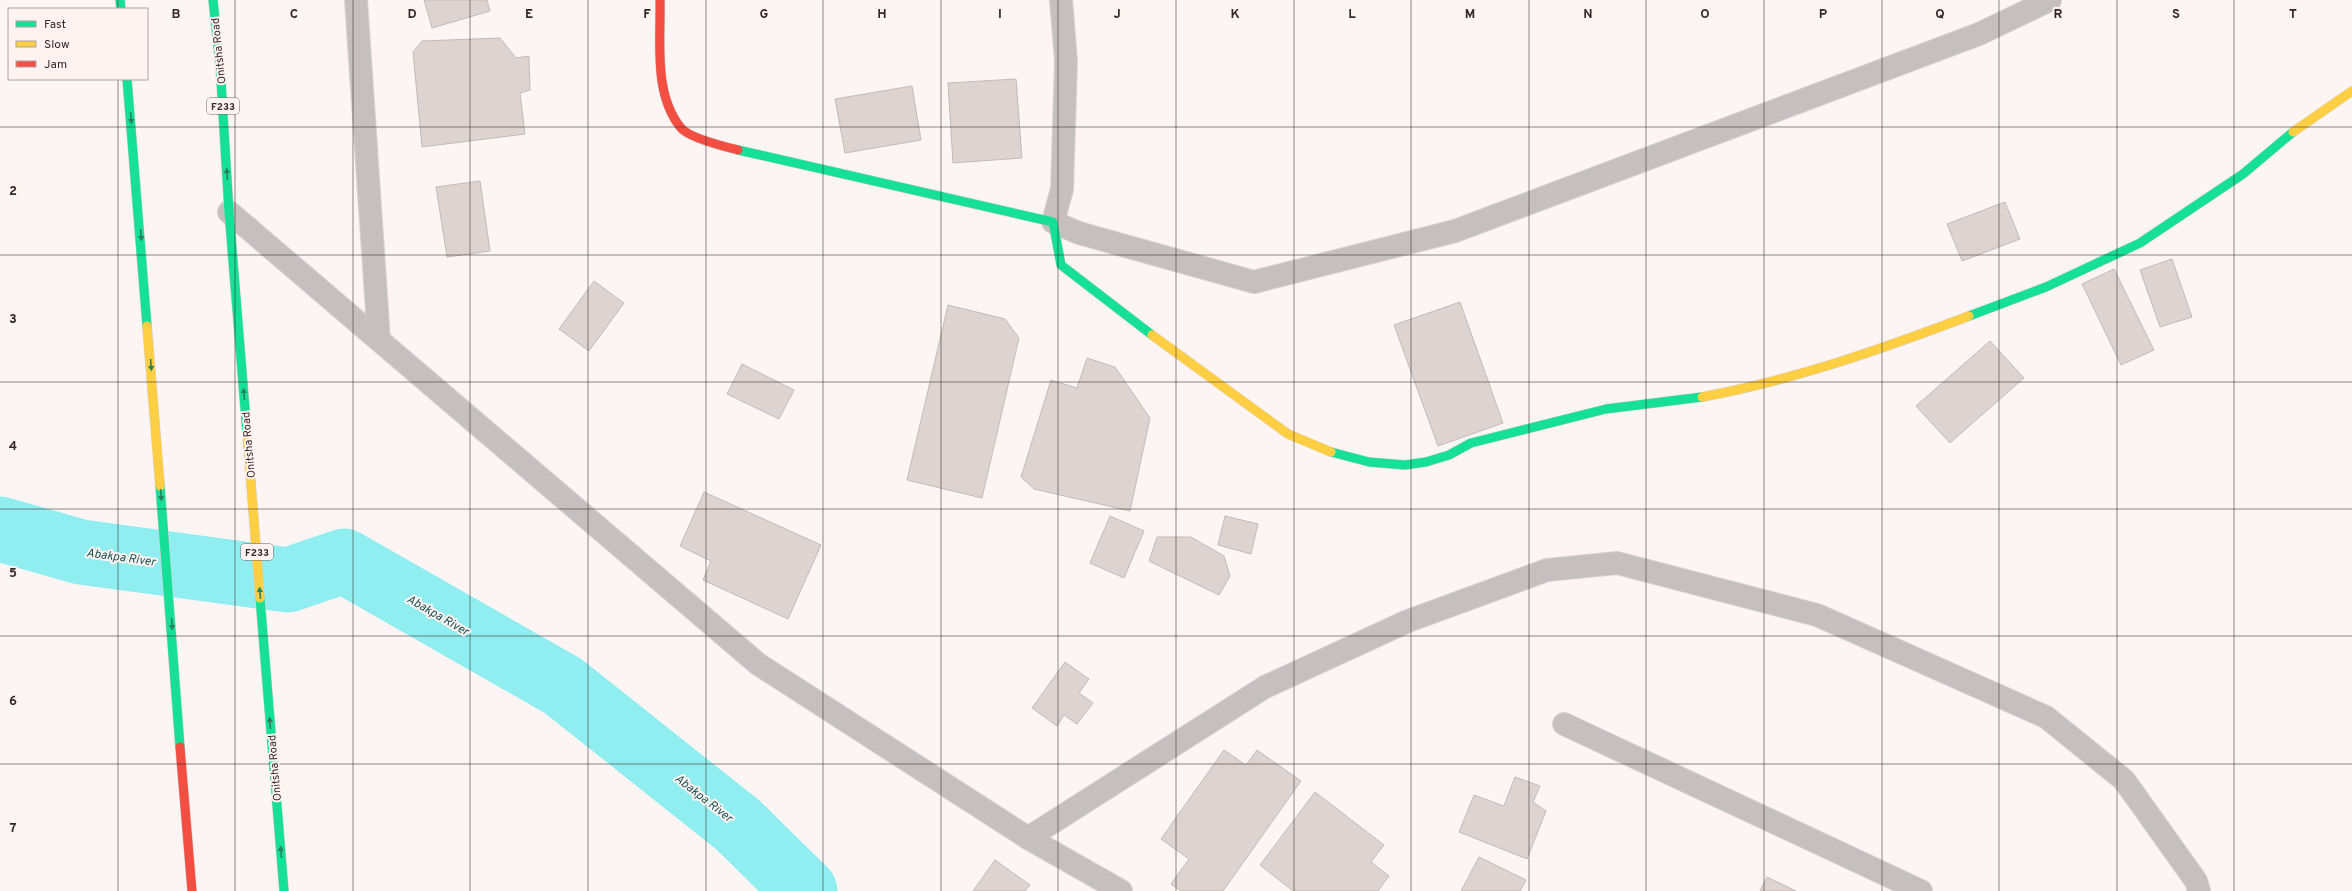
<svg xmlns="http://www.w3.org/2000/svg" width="2352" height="891" viewBox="0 0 2352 891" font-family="Overpass,sans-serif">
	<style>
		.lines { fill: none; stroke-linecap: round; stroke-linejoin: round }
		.river { stroke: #90edf0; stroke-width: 65 }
		.building { fill: #ddd4d2; stroke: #c3bab9 }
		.street-casing { stroke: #d7d1d0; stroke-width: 24 }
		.fast-casing { stroke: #d7d1d0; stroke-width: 10 }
		.slow-casing { stroke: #d7d1d0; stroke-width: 10 }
		.jam-casing { stroke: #d7d1d0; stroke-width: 10 }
		.street { stroke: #c5c0bf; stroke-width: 22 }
		.fast { stroke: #16e098; stroke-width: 9 }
		.slow { stroke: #ffcf43; stroke-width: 9 }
		.jam { stroke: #f24e42; stroke-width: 9 }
		.oneway { fill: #24845f }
		.grid { fill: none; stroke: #332826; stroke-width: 1; stroke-opacity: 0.55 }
		.labels { text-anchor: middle; stroke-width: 4; stroke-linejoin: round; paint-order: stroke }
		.shield { fill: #fff3f1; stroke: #706563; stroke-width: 1 }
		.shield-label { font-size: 10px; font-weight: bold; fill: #332826 }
		.street-label { font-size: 11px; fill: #332826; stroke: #fff3f1 }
		.water-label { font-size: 12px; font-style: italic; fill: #165153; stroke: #fff3f1 }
		.grid-label { font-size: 13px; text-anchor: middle; font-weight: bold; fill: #332826; stroke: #fff3f1; stroke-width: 4; stroke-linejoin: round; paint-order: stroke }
	</style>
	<rect width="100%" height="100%" fill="#fcf5f4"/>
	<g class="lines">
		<path class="river" d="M0 529 81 552 288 580 344 561 563 686 738 825 805 891"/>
	</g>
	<g class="building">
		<path d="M424 0H487L490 11 432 28Z"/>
		<path d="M500 38 516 58 529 56 530 90 520 93 525 134 422 147 413 52 422 41Z"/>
		<path d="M1016 79 1022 158 953 163 948 83Z"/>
		<path d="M912 86 921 140 845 153 835 99Z"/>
		<path d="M480 181 490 251 447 257 436 187Z"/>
		<path d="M2005 202 2020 239 1962 261 1947 224Z"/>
		<path d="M2172 259 2192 317 2160 327 2140 270Z"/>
		<path d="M2114 269 2154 350 2121 365 2082 284Z"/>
		<path d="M594 281 624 303 589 351 559 329Z"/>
		<path d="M1460 302 1503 423 1438 446 1394 325Z"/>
		<path d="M948 305 1005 319 1019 338 982 498 907 480Z"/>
		<path d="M1990 341 2024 378 1950 443 1916 406Z"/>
		<path d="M1087 358 1115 367 1150 418 1130 511 1034 489 1021 477 1051 380 1077 388Z"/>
		<path d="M742 364 794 390 779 419 727 394Z"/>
		<path d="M704 492 821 545 788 619 703 580 711 561 680 546Z"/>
		<path d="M1110 516 1144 531 1124 578 1090 563Z"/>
		<path d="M1225 516 1258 524 1251 554 1218 545Z"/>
		<path d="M1157 537H1191L1224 556 1230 576 1219 595 1149 561Z"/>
		<path d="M1065 662 1089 679 1079 693 1093 703 1077 724 1064 715 1057 726 1032 708Z"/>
		<path d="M1224 750 1246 765 1257 750 1301 781 1223 891H1181L1171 884 1189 859 1161 839Z"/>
		<path d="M1515 777 1540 786 1533 802 1546 811 1527 859 1459 832 1474 795 1504 806Z"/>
		<path d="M1315 792 1384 845 1371 862 1389 876 1378 891H1293L1260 865Z"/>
		<path d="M1479 857 1526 880 1520 891H1461Z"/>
		<path d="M995 860 1030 885 1025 891H973Z"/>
		<path d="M1767 877 1796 891H1760Z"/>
	</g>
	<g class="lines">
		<g class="street-casing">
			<g id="street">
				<path d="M356 0 379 340"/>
				<path d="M1061 0 1066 61 1062 189 1053 222 1079 233 1254 282 1455 231 1979 34 2050 0"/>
				<path d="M229 212 758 664 1028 838 1121 891"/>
				<path d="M1564 724 1921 891"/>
				<path d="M1028 838 1265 687 1408 621 1547 570 1617 563 1817 615 2046 717 2124 780 2196 881 2199 891"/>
			</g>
		</g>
		<g class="fast-casing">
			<g id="fast">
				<path d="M120 0 121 9"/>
				<path d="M213 0 220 65 229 212 247 433"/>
				<path d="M127 79 147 326"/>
				<path d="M738 150 1053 222 1061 265 1152 335"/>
				<path d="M1969 316 2046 287 2140 243 2243 174 2293 132"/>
				<path d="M1331 452 1369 462 1405 465 1426 462 1449 455 1471 443 1606 409 1702 397"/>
				<path d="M160 486 180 747"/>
				<path d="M260 598 284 891"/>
			</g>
		</g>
		<g class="slow-casing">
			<g id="slow">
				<path d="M2293 132 2352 91"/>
				<path d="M147 326 160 486"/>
				<path d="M1152 335 1288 434 1331 452"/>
				<path d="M1702 397C1794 380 1882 349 1969 316"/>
				<path d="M247 433 260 598"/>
			</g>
		</g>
		<g class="jam-casing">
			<g id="jam">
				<path d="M660 0C661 41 653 94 681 128 689 138 726 147 738 150"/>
				<path d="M180 747 192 891"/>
			</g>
		</g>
		<use href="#street" class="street"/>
		<use href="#fast" class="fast"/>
		<use href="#slow" class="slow"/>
		<use href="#jam" class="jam"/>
	</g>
	<defs><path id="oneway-solid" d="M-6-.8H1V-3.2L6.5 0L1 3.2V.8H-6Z"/></defs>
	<g class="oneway">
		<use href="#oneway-solid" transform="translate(131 118) rotate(85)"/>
		<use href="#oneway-solid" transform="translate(227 174) rotate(-94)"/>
		<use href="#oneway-solid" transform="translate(141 235) rotate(86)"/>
		<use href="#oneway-solid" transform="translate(151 365) rotate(86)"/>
		<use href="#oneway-solid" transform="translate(244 394) rotate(-95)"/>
		<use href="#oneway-solid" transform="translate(161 495) rotate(86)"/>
		<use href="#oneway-solid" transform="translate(260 593) rotate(-95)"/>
		<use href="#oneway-solid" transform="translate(172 624) rotate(86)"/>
		<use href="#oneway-solid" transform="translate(270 723) rotate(-95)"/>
		<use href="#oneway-solid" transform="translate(281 852) rotate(-95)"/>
	</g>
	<path class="grid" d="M118 0V9M235 0V891M353 0V891M470 0V891M588 0V891M706 0V891M823 0V891M941 0V891M1058 0V891M1176 0V891M1294 0V891M1411 0V891M1529 0V891M1646 0V891M1764 0V891M1882 0V891M1999 0V891M2117 0V891M2234 0V891M118 79V891M0 127H2352M0 255H2352M0 382H2352M0 509H2352M0 636H2352M0 764H2352"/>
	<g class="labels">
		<g class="shield">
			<rect x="207" y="98" width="32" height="16" rx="3"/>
			<rect x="241" y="544" width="32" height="16" rx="3"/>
		</g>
		<g class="shield-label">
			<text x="223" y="110">F233</text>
			<text x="257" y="556">F233</text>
		</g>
		<g class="street-label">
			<text transform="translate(218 51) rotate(-96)" y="4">Onitsha Road</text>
			<text transform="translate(248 445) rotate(-95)" y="4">Onitsha Road</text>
			<text transform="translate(274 768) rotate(-95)" y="4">Onitsha Road</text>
		</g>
		<g class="water-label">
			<text transform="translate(121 557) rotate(8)" y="4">Abakpa River</text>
			<text transform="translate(438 615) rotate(30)" y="4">Abakpa River</text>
			<text transform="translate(704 798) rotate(38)" y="4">Abakpa River</text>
		</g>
	</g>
	<g class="grid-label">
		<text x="176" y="18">B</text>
		<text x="294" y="18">C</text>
		<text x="412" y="18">D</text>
		<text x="529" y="18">E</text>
		<text x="647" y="18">F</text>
		<text x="764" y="18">G</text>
		<text x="882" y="18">H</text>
		<text x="1000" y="18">I</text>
		<text x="1117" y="18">J</text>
		<text x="1235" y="18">K</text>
		<text x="1352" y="18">L</text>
		<text x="1470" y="18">M</text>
		<text x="1588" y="18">N</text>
		<text x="1705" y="18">O</text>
		<text x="1823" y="18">P</text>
		<text x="1940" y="18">Q</text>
		<text x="2058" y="18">R</text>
		<text x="2176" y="18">S</text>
		<text x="2293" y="18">T</text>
		<text x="13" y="195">2</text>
		<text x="13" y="323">3</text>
		<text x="13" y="450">4</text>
		<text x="13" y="577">5</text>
		<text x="13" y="705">6</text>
		<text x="13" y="832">7</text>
	</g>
	<rect x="8" y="8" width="140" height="72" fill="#fff3f1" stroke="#ada2a0"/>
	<rect x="16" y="21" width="20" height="6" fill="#16e098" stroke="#ada2a0"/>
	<text x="44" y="28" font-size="12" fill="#332826">Fast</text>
	<rect x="16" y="41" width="20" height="6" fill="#ffcf43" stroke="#ada2a0"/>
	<text x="44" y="48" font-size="12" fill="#332826">Slow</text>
	<rect x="16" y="61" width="20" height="6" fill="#f24e42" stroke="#ada2a0"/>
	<text x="44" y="68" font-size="12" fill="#332826">Jam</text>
</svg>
